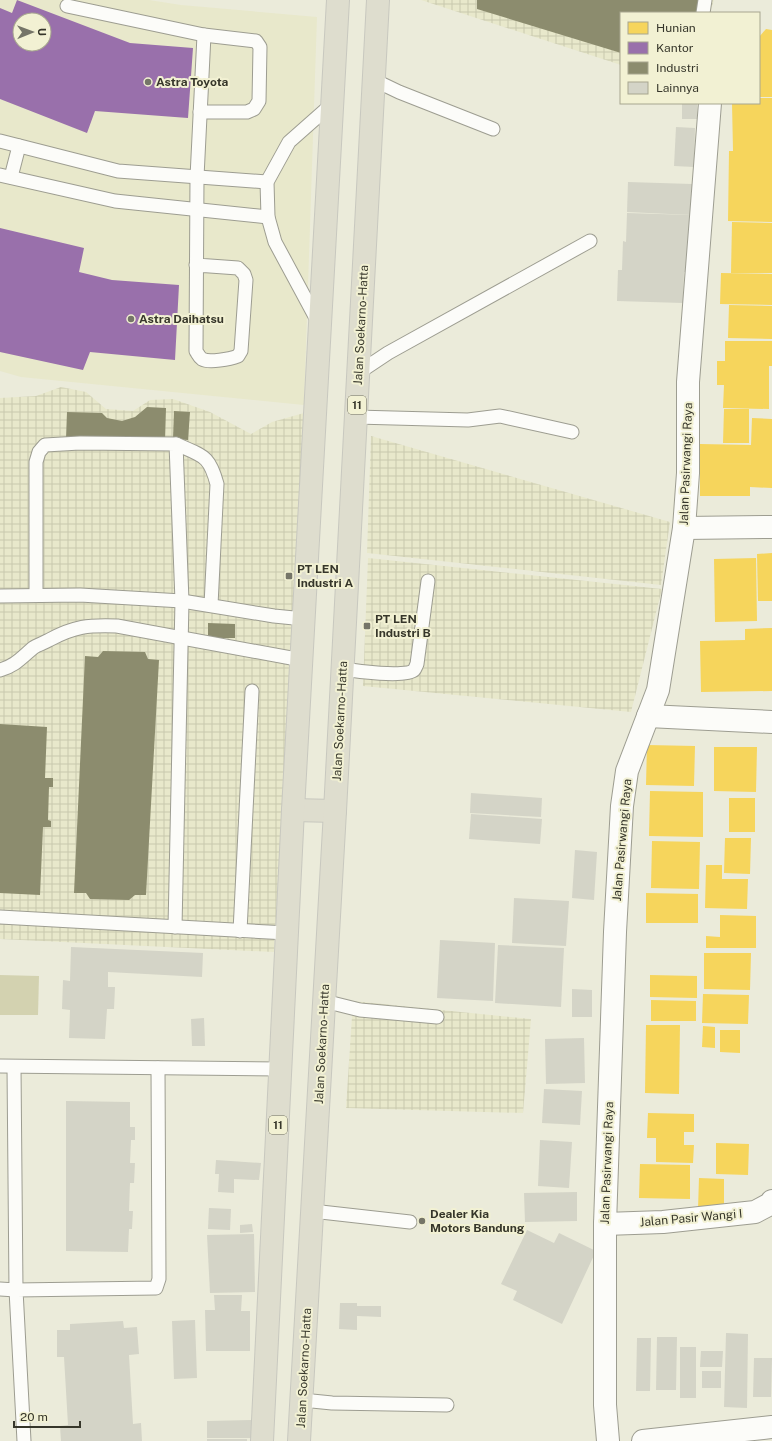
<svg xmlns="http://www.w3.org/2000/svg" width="772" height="1441" viewBox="0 0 772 1441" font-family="'Public Sans',sans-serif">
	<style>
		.built { fill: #e8e8cb; fill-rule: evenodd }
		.industrial { fill: url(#industrial-grid) }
		.pitch { fill: #d3d2b0 }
		.homes { fill: #f6d55c }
		.offices { fill: #9970ab; fill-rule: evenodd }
		.industry { fill: #8c8c6e }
		.building { fill: #d4d4c7 }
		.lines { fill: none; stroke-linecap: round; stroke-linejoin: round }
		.service-casing { stroke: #9d9d91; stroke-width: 15 }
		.minor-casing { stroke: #9d9d91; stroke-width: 24 }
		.tertiary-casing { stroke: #9d9d91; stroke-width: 24 }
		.trunk-casing { stroke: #c8c8bf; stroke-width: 24 }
		.service { stroke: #fcfcf9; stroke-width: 13 }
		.minor { stroke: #fcfcf9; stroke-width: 22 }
		.tertiary { stroke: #fcfcf9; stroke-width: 22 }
		.trunk { stroke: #deddce; stroke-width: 22 }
		.poi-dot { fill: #757568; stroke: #f2f1d3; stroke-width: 1.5 }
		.labels { text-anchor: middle; stroke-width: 4; stroke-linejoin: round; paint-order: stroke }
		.shield { fill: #f2f1d3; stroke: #6e6e5d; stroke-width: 1 }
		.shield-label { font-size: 11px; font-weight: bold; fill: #36362a }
		.poi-label { font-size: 12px; font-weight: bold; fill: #36362a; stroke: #f2f1d3; text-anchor: start }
		.street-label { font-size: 12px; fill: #36362a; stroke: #f2f1d3 }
	</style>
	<defs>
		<pattern id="industrial-grid" width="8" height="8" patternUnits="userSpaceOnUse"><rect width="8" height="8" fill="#e8e8cb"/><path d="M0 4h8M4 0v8" fill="none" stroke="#c8c8ae"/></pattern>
	</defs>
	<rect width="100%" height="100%" fill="#ebebda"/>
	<path class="built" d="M0 0H149L181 5 317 17 304 405 21 377 0 371ZM20 20H44V44H20Z"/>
	<g class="industrial">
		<path d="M421 0H714L710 13H621V65Z"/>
		<path d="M61 387 86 392 106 409 133 411 150 400 173 399 210 412 251 434 272 422 304 413 274 952 0 939V398L36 396Z"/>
		<path d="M371 436 670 522 661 585 367 553Z"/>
		<path d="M368 558 662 589 631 712 363 686Z"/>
		<path d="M353 1001 531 1019 523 1113 346 1108Z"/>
	</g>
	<path class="pitch" d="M0 975 39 976 38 1015H0Z"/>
	<g class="homes">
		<path d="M766 29 772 30V97H759V37Z"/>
		<path d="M759 98H772V222L728 221 729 151H733L732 103H759Z"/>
		<path d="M732 222 772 223V273H731Z"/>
		<path d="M721 273 772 274V305L720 304Z"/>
		<path d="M729 305 772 306V339L728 338Z"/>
		<path d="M725 341H772V366H769V409L723 408 724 385H717V361H725Z"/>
		<path d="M724 409H749V443H723Z"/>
		<path d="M752 418 772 419V488L750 487V496H700V444L751 445Z"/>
		<path d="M772 553V601H758L757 554Z"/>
		<path d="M756 558 757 621 715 622 714 559Z"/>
		<path d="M772 628V691L701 692 700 641 745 640V629Z"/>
		<path d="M647 745 695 746 694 786 646 785Z"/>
		<path d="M714 747H757L756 792 714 791Z"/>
		<path d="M650 791 703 792V837L649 836Z"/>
		<rect x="729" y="798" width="26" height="34"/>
		<path d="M725 838H751L750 874 724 873Z"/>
		<path d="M652 841 700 842 699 889 651 888Z"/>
		<path d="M706 865H722V879H748L747 909 705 908Z"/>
		<path d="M646 893 698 894V923H646Z"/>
		<path d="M720 915 756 916V948H706V936L720 937Z"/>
		<path d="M704 953H751L750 990 704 989Z"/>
		<path d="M650 975 697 976V998L650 997Z"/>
		<path d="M703 994 749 995 748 1024 702 1023Z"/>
		<path d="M651 1000 696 1001V1021H651Z"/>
		<path d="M646 1025H680L679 1094 645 1093Z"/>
		<path d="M703 1026 715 1027V1048L702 1047Z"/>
		<path d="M720 1030H740V1053L720 1052Z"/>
		<path d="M648 1113 694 1114V1132H684V1145H694L693 1163 656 1162V1138H647Z"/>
		<path d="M716 1143 749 1144 748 1175 716 1174Z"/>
		<path d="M640 1164 690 1165V1199L639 1198Z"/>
		<path d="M699 1178 724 1179V1209H698Z"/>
	</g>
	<g class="offices">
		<path d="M17 0 130 43 193 48 188 118 95 111 87 133 0 99V8L12 13ZM20 20H44V44H20Z"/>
		<path d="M0 228 84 248 79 272 112 280 179 285 175 360 90 352 83 370 0 352Z"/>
	</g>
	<g class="industry">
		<path d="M477 0H699L696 13H621V53L477 9Z"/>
		<path d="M147 407 166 408 165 441 66 439 67 412 102 413 107 418 122 421 135 417Z"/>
		<path d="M174 411 190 412 188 440 173 439Z"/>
		<path d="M208 623 235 624V638H208Z"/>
		<path d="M103 651 145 652 148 659 159 660 146 895H135L129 900 90 899 86 893H74L85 656 98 657Z"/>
		<path d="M0 724 47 727 45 778H53V787H49L48 820 51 821V827H43L40 895 0 893Z"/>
	</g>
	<g class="building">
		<rect x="682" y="103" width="15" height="16"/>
		<path d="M676 127 695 128 694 167 674 166Z"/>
		<path d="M628 182 692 184 691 215 627 212Z"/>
		<path d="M627 213 690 215 689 272H684L683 303 617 301 618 270H622L623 241 626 242Z"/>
		<path d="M471 793 542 798 541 817 470 813Z"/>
		<path d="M471 814 542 819 540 844 469 839Z"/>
		<path d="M575 850 597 852 594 900 572 898Z"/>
		<path d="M514 898 569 901 566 946 512 943Z"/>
		<path d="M440 940 495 943 493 1001 437 998Z"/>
		<path d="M498 945 564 948 561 1007 495 1003Z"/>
		<path d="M71 947 203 953 202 977 108 972V987H115L114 1009H107L105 1039 69 1038 70 1010 62 1009 63 980 70 981Z"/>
		<path d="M572 989 592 990V1017H572Z"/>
		<path d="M204 1018 205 1046H192L191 1019Z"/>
		<path d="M584 1038 585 1083 546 1084 545 1039Z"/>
		<path d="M544 1089 582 1091 580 1125 542 1123Z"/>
		<path d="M66 1101 130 1102V1127H135V1140H131L130 1163H135L134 1183H130L129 1211H133L132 1229H129L128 1252 66 1251Z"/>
		<path d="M540 1140 572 1142 569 1188 538 1186Z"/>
		<path d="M216 1160 261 1163 259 1180 234 1179V1193L218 1192 219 1174H215Z"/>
		<path d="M577 1192V1221L525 1222 524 1193Z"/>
		<path d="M209 1208 231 1209 230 1230 208 1229Z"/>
		<path d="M252 1224 253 1232 240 1233V1225Z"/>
		<path d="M527 1230 554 1243 559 1233 596 1251 562 1324 513 1300 517 1291 501 1284Z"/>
		<path d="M254 1234 255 1292 210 1293 207 1235Z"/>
		<path d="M214 1295H242L241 1311H250V1351H206L205 1310H215Z"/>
		<path d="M340 1303H357V1306H381V1317L357 1316V1330L339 1329Z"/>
		<path d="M195 1320 197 1378 174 1379 172 1321Z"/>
		<path d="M123 1321 124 1328 137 1327 139 1354 129 1355 133 1424 141 1423 142 1441H61L60 1426 68 1425 64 1357H57V1330H70V1324Z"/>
		<path d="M726 1333 748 1334 747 1408 724 1407Z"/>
		<path d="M657 1337H677L676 1390H656Z"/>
		<path d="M637 1338H651L650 1391H636Z"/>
		<rect x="680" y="1347" width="16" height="51"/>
		<path d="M701 1351H723L722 1367H700Z"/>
		<path d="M754 1358H772L771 1397H753Z"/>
		<rect x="702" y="1371" width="19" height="17"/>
		<path d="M251 1420V1438H207V1421Z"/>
		<rect x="207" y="1439" width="40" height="2"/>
	</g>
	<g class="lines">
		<g class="service-casing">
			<g id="service">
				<path d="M67 6 204 35 256 41 260 47 259 101 254 109 247 112H200"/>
				<path d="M703 13 705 0"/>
				<path d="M374 80 399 92 493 129"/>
				<path d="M0 141 118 171 267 182"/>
				<path d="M0 175 115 201 268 217"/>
				<path d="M11 177 19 146"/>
				<path d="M196 265 238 268 244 274 246 280 241 351 238 356C230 359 209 363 202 359 199 357 198 354 196 351L197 177 204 35"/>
				<path d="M317 320 275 242 268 217 267 182 289 142 332 104"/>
				<path d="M358 373 388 353 590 241"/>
				<path d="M356 417 468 420 500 416 572 432"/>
				<path d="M176 444C202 456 209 454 217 484L211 605"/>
				<path d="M36 595V462L39 452 45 445 80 443 176 444 182 601 175 927"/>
				<path d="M0 596 80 595 182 601 274 616 304 619"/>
				<path d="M343 669C355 671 406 678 414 670 415 669 416 666 417 664L428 581"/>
				<path d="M0 670C15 666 21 658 33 648 37 645 44 643 49 640 75 626 88 625 117 626L302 660"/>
				<path d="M0 917 287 933"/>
				<path d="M240 931 252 691"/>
				<path d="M324 1001 360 1010 437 1017"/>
				<path d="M0 1066 281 1069"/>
				<path d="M312 1211 410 1222"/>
				<path d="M0 1289 16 1290 14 1067"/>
				<path d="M302 1400 332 1403 447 1405"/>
				<path d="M24 1441 16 1290 156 1288 159 1279 158 1068"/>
			</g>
		</g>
		<g class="minor-casing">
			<g id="minor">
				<path d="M684 528 772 527"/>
				<path d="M648 716 772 722"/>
				<path d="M605 1224 663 1222 755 1212 770 1204 772 1201"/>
				<path d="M608 1441 605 1405V1224L615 932 622 806 627 771 658 690 684 528 688 473V382L710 103"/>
			</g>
		</g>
		<g class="tertiary-casing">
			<path id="tertiary" d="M643 1441 772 1427"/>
		</g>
		<g class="trunk-casing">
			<g id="trunk">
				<path d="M293 810 335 811"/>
				<path d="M262 1441 293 810 338 0"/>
				<path d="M299 1441 335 811 378 0"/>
			</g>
		</g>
		<use href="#service" class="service"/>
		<use href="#minor" class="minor"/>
		<use href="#tertiary" class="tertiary"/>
		<use href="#trunk" class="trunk"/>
	</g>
	<g class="poi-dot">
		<circle cx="148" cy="82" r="4"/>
		<circle cx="131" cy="319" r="4"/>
		<rect x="285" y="572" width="8" height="8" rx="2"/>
		<rect x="363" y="622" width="8" height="8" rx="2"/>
		<circle cx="422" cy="1221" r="4"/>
	</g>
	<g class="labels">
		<g class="shield">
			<rect x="348" y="396" width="18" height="18" rx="3"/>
			<rect x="269" y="1116" width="18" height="18" rx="3"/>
		</g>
		<g class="shield-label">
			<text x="357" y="409">11</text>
			<text x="278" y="1129">11</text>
		</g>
		<g class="poi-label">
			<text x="156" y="86">Astra Toyota</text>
			<text x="139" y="323">Astra Daihatsu</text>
			<text x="297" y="573">PT LEN<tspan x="297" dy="14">Industri A</tspan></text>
			<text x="375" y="623">PT LEN<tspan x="375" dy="14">Industri B</tspan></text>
			<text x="430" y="1218">Dealer Kia<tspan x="430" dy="14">Motors Bandung</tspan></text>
		</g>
		<g class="street-label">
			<text transform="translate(361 325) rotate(-87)" y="4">Jalan Soekarno-Hatta</text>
			<text transform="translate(686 464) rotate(-88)" y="4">Jalan Pasirwangi Raya</text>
			<text transform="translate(340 721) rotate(-87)" y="4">Jalan Soekarno-Hatta</text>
			<text transform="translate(622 840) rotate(-85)" y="4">Jalan Pasirwangi Raya</text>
			<text transform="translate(322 1044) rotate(-87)" y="4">Jalan Soekarno-Hatta</text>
			<text transform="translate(607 1163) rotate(-88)" y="4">Jalan Pasirwangi Raya</text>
			<text transform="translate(691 1218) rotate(-5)" y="4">Jalan Pasir Wangi I</text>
			<text transform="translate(304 1368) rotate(-87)" y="4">Jalan Soekarno-Hatta</text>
		</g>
	</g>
	<rect x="620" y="12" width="140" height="92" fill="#f2f1d3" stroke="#a7a68f"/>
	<rect x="628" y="22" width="20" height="12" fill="#f6d55c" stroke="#a7a68f"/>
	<text x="656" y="32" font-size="12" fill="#36362a">Hunian</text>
	<rect x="628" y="42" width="20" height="12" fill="#9970ab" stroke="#a7a68f"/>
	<text x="656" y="52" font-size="12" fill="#36362a">Kantor</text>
	<rect x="628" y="62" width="20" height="12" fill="#8c8c6e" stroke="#a7a68f"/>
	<text x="656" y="72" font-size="12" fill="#36362a">Industri</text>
	<rect x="628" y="82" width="20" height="12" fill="#d4d4c7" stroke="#a7a68f"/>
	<text x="656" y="92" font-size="12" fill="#36362a">Lainnya</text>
	<g transform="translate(32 32) rotate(89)"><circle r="19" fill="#f2f1d3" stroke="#a7a68f"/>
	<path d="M0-3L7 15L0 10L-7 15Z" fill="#757568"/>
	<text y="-6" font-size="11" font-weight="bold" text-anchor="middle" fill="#36362a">U</text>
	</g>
	<path d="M14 1421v6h66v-6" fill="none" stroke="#36362a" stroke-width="2"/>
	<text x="20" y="1421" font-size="12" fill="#36362a" stroke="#f2f1d3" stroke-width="3" paint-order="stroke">20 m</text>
</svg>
